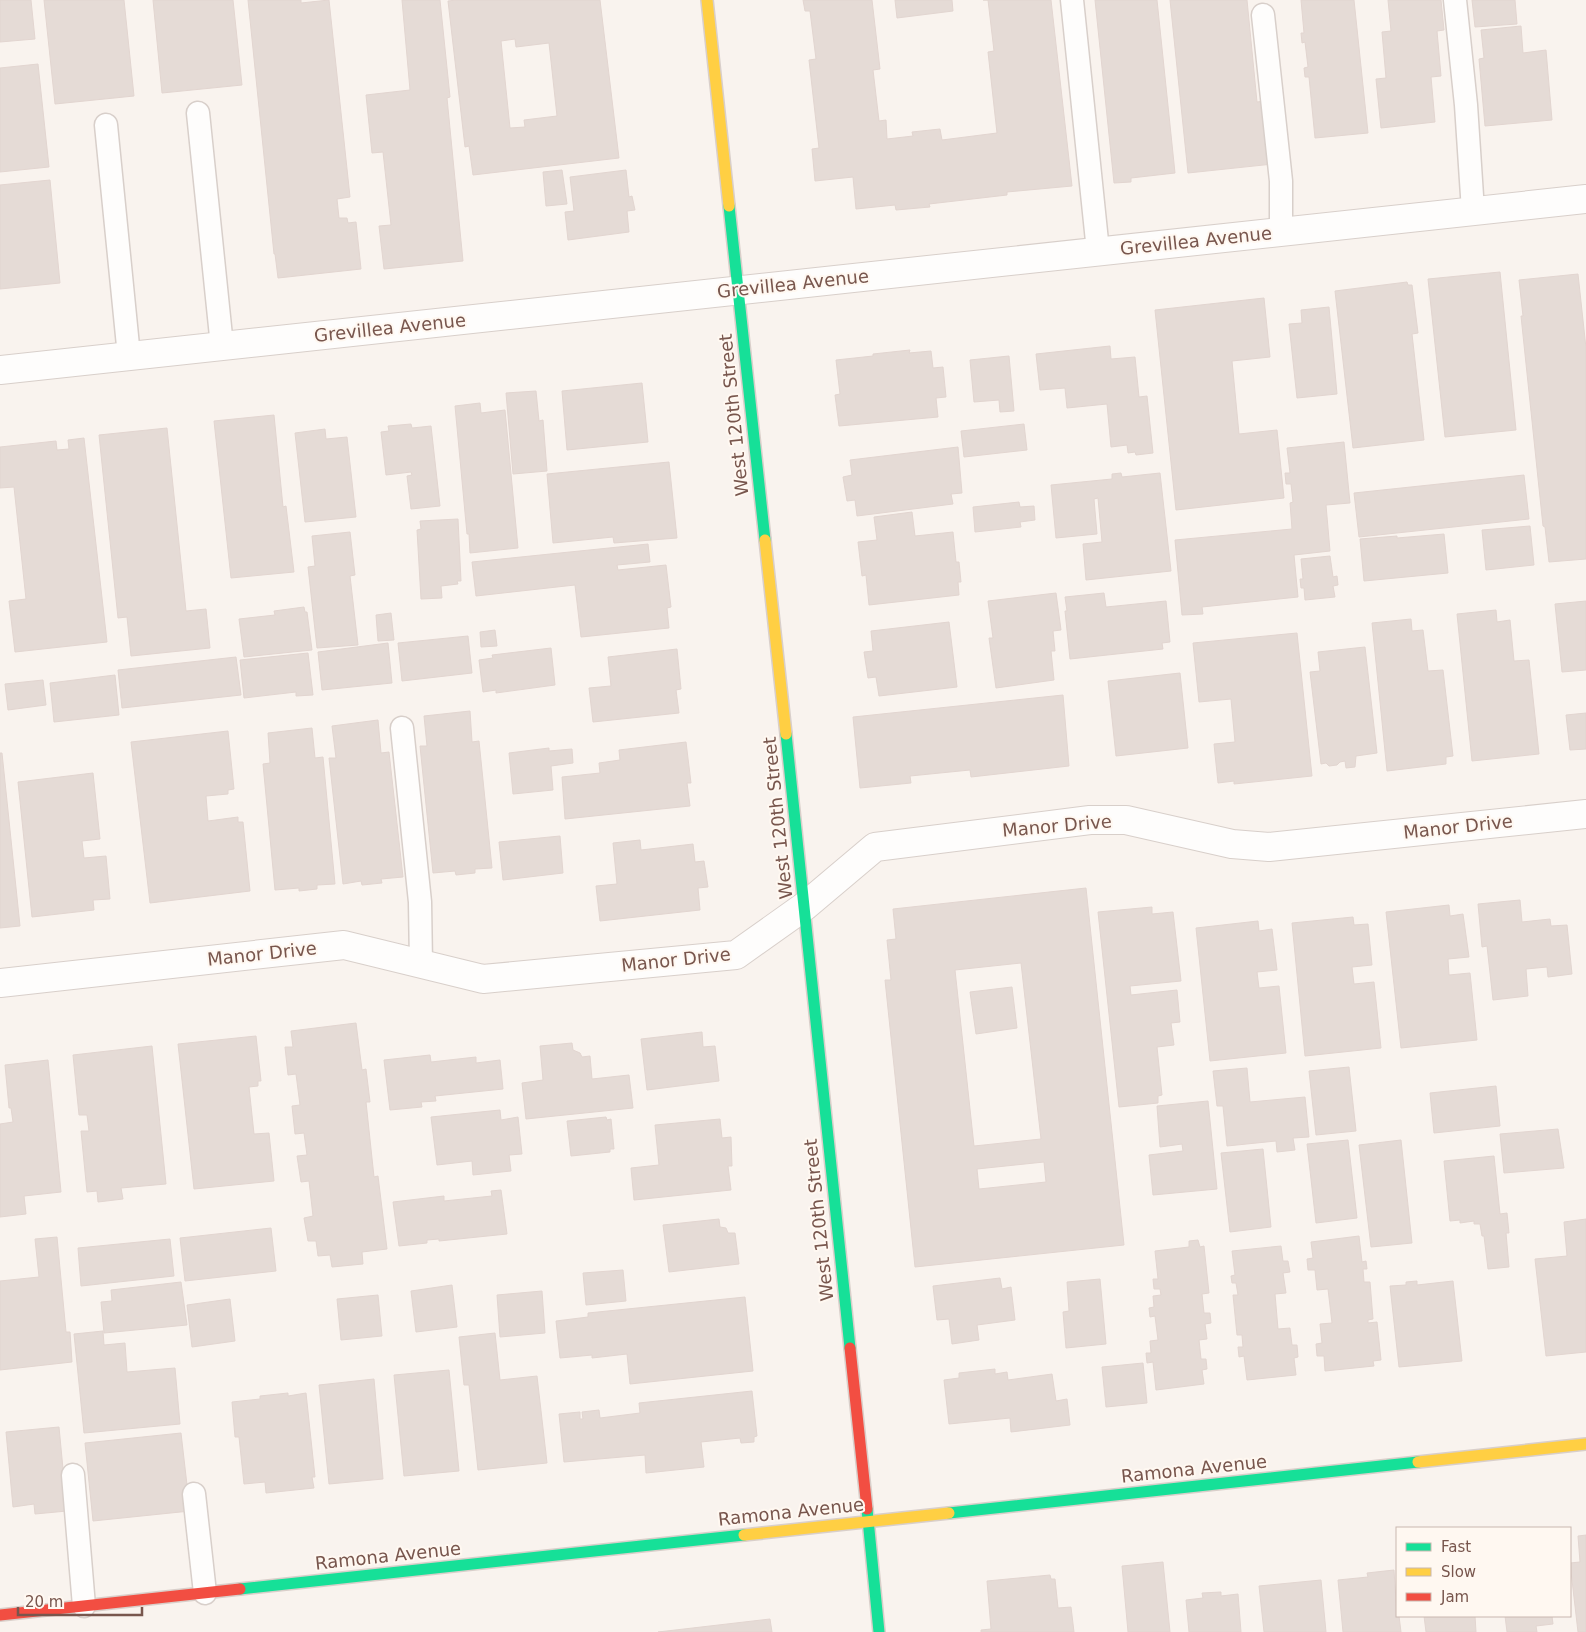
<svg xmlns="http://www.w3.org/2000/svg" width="1586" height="1632" viewBox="0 0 1586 1632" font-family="'DejaVu Sans',sans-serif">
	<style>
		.building { fill: #e5dbd6; stroke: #e2d5d0; fill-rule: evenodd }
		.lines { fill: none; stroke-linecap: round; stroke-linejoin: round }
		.lane-casing { stroke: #d8cfca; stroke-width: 25 }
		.street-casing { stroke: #d8cfca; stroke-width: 30 }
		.fast-casing { stroke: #d9cfca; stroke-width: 14 }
		.slow-casing { stroke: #d9cfca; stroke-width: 14 }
		.jam-casing { stroke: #d9cfca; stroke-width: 14 }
		.lane { stroke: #fefdfc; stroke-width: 22 }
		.street { stroke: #fefdfc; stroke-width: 28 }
		.fast { stroke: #16e098; stroke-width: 11 }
		.slow { stroke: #ffcf43; stroke-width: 11 }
		.jam { stroke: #f24e42; stroke-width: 11 }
		.labels { text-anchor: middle; stroke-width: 4; stroke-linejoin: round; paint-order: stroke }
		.street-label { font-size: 18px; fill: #78564d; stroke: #fff8f1 }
	</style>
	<rect width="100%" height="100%" fill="#f9f3ee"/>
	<g class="building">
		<path d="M0 0H31L35 39 0 42Z"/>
		<path d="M44 0H124L134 96 55 104Z"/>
		<path d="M153 0H233L242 85 162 93Z"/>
		<path d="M248 0H301V3L329 0 350 197 337 199 339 218H347L348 223 356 222 361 269 278 278 275 254H274Z"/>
		<path d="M402 0H440L450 97 447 98 463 261 384 269 379 226 391 225 383 152 372 153 366 95 410 90Z"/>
		<path d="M456 0H600L619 158 473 175 469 146 465 147 448 1ZM515 39 516 47 549 43 557 116 524 120 525 127 510 128 501 41Z"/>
		<path d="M803 0H872L880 69 873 70 879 121 886 120 887 139 913 136 912 132 940 129 942 140 997 133 988 52 994 51 988 0H983H1051L1072 186 1007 192V195L929 204 930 207 896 210 895 205 856 209 853 177 815 181 812 149 819 148 809 60 816 59 810 11H805Z"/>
		<path d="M895 0H952L953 11 897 18Z"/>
		<path d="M1095 0H1157L1175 173 1131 178V182L1114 183Z"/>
		<path d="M1170 0H1247L1257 102 1266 101 1273 164 1188 173Z"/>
		<path d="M1301 0H1354L1368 133 1315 138 1309 77H1305L1304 68 1308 67 1305 42 1302 43 1301 33H1304Z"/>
		<path d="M1388 0H1441L1444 30 1437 31 1441 76 1431 77 1435 122 1381 128 1376 79 1386 78 1382 32 1391 31Z"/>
		<path d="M1472 0H1515L1517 24 1475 27Z"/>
		<path d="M1521 26 1523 53 1546 50 1552 120 1485 126 1479 59 1484 58 1481 30Z"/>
		<path d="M38 64 49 167 0 172V68Z"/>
		<path d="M562 170 567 204 546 206 543 172Z"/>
		<path d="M626 170 629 197 632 196 635 210 627 211 629 232 568 240 565 212 574 211 570 177Z"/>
		<path d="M50 180 60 283 0 289V185Z"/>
		<path d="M1500 272 1516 430 1445 437 1428 279Z"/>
		<path d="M1578 274 1586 348V559L1549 562 1545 527 1543 526 1521 316H1523L1519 280Z"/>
		<path d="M1407 282 1408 285H1412L1418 333 1412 334 1424 440 1353 448 1335 291Z"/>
		<path d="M1264 298 1270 357 1232 361 1239 434 1277 430 1284 498 1176 510 1155 310Z"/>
		<path d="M1329 307 1337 394 1297 398 1289 324 1302 323 1301 310Z"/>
		<path d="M1110 346 1111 359 1135 357 1139 397 1147 396 1153 453 1136 455 1135 452 1128 453 1127 445 1111 447 1107 404 1067 408 1065 388 1040 390 1036 354Z"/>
		<path d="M910 350 909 353 931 351 933 368 943 367 946 397 936 398 938 417 839 426 835 395 840 394 836 360 873 356V354Z"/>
		<path d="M1009 356 1014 411 1000 412 999 400 974 402 970 360Z"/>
		<path d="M642 383 648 442 567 450 562 391Z"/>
		<path d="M536 391 539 421 543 420 547 471 513 474 506 393Z"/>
		<path d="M480 403 481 413 505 410 518 548 470 553 469 534H467L455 406Z"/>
		<path d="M274 415 283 507 286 506 294 572 231 578 214 421Z"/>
		<path d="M411 424 412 428 431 426 440 506 411 509 407 476 412 475 411 472 386 475 381 432 389 431 388 426Z"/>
		<path d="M1024 424 1027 450 964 457 961 431Z"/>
		<path d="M167 428 186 611 206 609 210 648 131 656 127 617 118 618 99 435Z"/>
		<path d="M325 429 326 439 347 437 356 517 305 522 295 433Z"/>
		<path d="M84 438 107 642 15 652 9 601 26 599 14 487 0 488V447L56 441 57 450 69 449 68 440Z"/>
		<path d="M1344 442 1350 503 1326 505 1330 551 1294 555 1298 597 1202 607 1203 614 1182 615 1175 540 1292 529 1290 503 1293 502 1291 484H1286L1285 473H1290L1287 448Z"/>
		<path d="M958 447 962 493 951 494 953 504 857 516 855 500 847 501 843 477 852 475 850 460Z"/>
		<path d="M669 462 677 538 614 543 613 537 553 543 547 474Z"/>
		<path d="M1121 473 1122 477 1160 473 1171 571 1086 580 1083 544 1102 542 1098 498 1094 499 1097 534 1056 538 1051 485 1112 479V474Z"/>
		<path d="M1524 475 1529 519 1359 537 1354 493Z"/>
		<path d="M1019 502 1020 507 1034 506 1035 520 1020 522 1021 527 975 532 973 507Z"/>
		<path d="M912 512 915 536 953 532 956 562H959L961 582H958L959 595 869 605 866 575 862 576 858 542 877 540 874 517Z"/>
		<path d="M458 519 461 581H457L458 584 441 586 442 598 421 599 417 530 421 529 420 521Z"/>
		<path d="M1530 526 1534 565 1486 570 1482 530Z"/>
		<path d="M350 532 355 575 350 576 358 645 317 648 308 567 315 566 312 536Z"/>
		<path d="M1444 534 1448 573 1364 581 1360 539 1397 536V538Z"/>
		<path d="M648 544 650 562 617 565 618 570 666 565 671 607 667 608 669 628 581 637 575 585 476 596 472 562Z"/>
		<path d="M1330 556 1333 577 1337 576 1338 585 1333 586 1335 597 1305 600 1304 588H1301L1300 579H1303L1301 559Z"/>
		<path d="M1056 593 1061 630 1053 631 1055 651H1051L1054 680 996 688 989 638H993L988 601Z"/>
		<path d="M1104 593 1106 607 1166 601 1170 642 1162 643 1163 649 1070 659 1065 611H1067L1065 597Z"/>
		<path d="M1586 601V670L1562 672 1555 604Z"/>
		<path d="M304 607 305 612H307L312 650 244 657 239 619 275 615 274 611Z"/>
		<path d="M1496 610 1497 622 1510 620 1514 661 1529 660 1539 754 1472 761 1457 614Z"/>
		<path d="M391 613 394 640 378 641 376 615Z"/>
		<path d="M1411 619 1412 631 1423 630 1428 671 1443 670 1453 756 1446 757V764L1387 771 1372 623Z"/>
		<path d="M949 622 957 687 879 696 876 677 868 678 864 652 873 651 871 631Z"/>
		<path d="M495 630 497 646 481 647 480 632Z"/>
		<path d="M1297 633 1312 776 1234 784V781L1218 783 1214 744 1235 742 1231 699 1199 702 1193 643Z"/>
		<path d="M468 636 472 673 402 681 398 643Z"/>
		<path d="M388 643 392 683 322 690 318 652Z"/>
		<path d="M1365 647 1377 753 1356 756 1355 767 1346 768 1345 761 1340 762 1337 765 1329 766 1326 763 1321 764 1310 672 1320 671 1318 652Z"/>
		<path d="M551 648 555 685 496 693V690L483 692 479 660 493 658 492 655Z"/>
		<path d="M677 649 681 689 676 690 679 713 593 722 589 688 611 686 608 657Z"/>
		<path d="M308 653 313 695 296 696V692L244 698 240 660Z"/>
		<path d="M236 657 241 695 122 708 118 670Z"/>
		<path d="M1180 673 1188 748 1116 756 1108 681Z"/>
		<path d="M115 675 119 715 54 722 50 683Z"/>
		<path d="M43 680 46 705 8 710 5 684Z"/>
		<path d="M1063 695 1069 766 971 777 970 770 910 776 911 783 860 788 853 717Z"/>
		<path d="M470 711 472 742 479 741 492 868 475 869V873L456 875 455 871 433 873 420 746H427L424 716Z"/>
		<path d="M1586 713V749L1570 750 1566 715Z"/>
		<path d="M378 720 381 753 389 752 403 877 381 879 382 883 362 885 361 881 343 884 329 758H336L332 726Z"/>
		<path d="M312 728 315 758 323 757 335 884 317 885V889L299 891V888L275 890 263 764 270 763 268 733Z"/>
		<path d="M228 731 234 789 228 790V794L206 796 208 821 238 817V822H243L250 891 150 903 131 742Z"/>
		<path d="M686 742 691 783H687L690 806 565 819 562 777 600 773 599 763 620 760 619 750Z"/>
		<path d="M549 748V751L572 749 573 763 551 766 553 790 513 794 509 753Z"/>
		<path d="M0 753H2L20 926 0 928Z"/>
		<path d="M93 773 100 839 82 841 84 858 106 856 110 899 93 900 94 910 32 917 18 782Z"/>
		<path d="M560 836 563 873 503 880 499 842Z"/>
		<path d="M640 840 641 850 693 844 695 862 704 861 708 887 698 888 700 910 600 921 596 886 617 884 613 843Z"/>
		<path d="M1086 888 1124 1245 915 1267 885 980H891L887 940 896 939 893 909ZM1021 963 1041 1139 974 1146 955 970ZM1044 1162 1046 1182 979 1189 977 1169Z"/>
		<path d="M1520 900 1522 922 1550 919 1551 926 1567 925 1572 974 1548 977 1547 967 1526 969 1528 996 1493 1000 1487 946 1482 947 1478 904Z"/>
		<path d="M1449 905 1450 916 1463 914 1469 957 1448 959 1449 975 1470 973 1477 1040 1401 1048 1386 912Z"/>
		<path d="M1152 907V914L1173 912 1181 981 1130 986 1131 995 1177 990 1180 1022 1171 1023 1174 1045 1157 1047 1162 1095 1158 1096V1103L1119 1107 1098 912Z"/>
		<path d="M1353 917 1354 925 1368 924 1372 965 1352 967 1354 984 1374 982 1381 1048 1305 1056 1292 923Z"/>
		<path d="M1258 921 1259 931 1272 929 1277 970 1257 972 1259 988 1279 986 1286 1053 1210 1061 1196 928Z"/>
		<path d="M1012 987 1017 1028 976 1034 970 992Z"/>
		<path d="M356 1023 362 1070 366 1069 370 1102H366L374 1177 378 1176 387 1249 362 1252 363 1264 332 1267 330 1255 318 1256 316 1241H308L304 1218 313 1216 309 1181 301 1182 297 1156 307 1155 304 1133 295 1134 292 1106 300 1105 296 1074 288 1075 285 1047H293L291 1031Z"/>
		<path d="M702 1032 703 1047 715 1046 719 1081 647 1090 641 1039Z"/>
		<path d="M256 1036 261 1081H258V1086L249 1087 254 1134 269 1133 274 1181 194 1189 178 1044Z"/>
		<path d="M572 1043 573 1050 580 1053 582 1057 590 1056 592 1079 629 1075 633 1108 526 1119 522 1083 543 1080 540 1046Z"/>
		<path d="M152 1046 166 1184 121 1188 123 1199 98 1202 97 1191 87 1192 81 1131H89L87 1115H79L73 1055Z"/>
		<path d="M430 1055 431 1062 476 1057V1063L500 1060 503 1089 435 1096 436 1101 421 1102 422 1107 390 1110 384 1060Z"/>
		<path d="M48 1060 61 1192 24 1196 26 1214 0 1217V1124L13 1122 11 1108H9L5 1065Z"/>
		<path d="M1349 1067 1356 1131 1316 1135 1309 1071Z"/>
		<path d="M1247 1068 1250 1102 1305 1097 1309 1137 1293 1138 1295 1150 1277 1152 1276 1141 1227 1146 1223 1106H1217L1213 1071Z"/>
		<path d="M1496 1086 1500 1126 1434 1133 1430 1093Z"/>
		<path d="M1208 1101 1217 1189 1153 1195 1149 1155 1183 1151 1182 1144 1160 1147 1157 1106Z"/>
		<path d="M500 1110 501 1120 518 1117 522 1154 509 1155 511 1171 473 1175 472 1161 437 1165 431 1117Z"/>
		<path d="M606 1117 607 1120 611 1119 614 1149H610V1152L571 1156 567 1121Z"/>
		<path d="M720 1119 722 1138 731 1137 732 1166H728L731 1190 634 1200 631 1168 659 1165 655 1125Z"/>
		<path d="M1558 1129 1564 1168 1504 1173 1500 1134Z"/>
		<path d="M1348 1140 1357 1218 1316 1223 1307 1144Z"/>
		<path d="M1401 1140 1412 1243 1371 1247 1359 1145Z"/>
		<path d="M1263 1149 1271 1227 1230 1232 1221 1153Z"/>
		<path d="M1494 1156 1500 1214 1507 1213 1509 1233H1506L1509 1267 1488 1269 1484 1236H1482L1480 1224H1474V1221L1460 1223V1220L1450 1221 1444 1161Z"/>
		<path d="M501 1190 507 1234 439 1241V1239L427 1240V1243L399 1246 393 1202 444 1196V1201L492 1196 491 1191Z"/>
		<path d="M719 1219 720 1227 726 1228 728 1233H735L739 1264 669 1272 663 1225Z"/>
		<path d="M1586 1219V1352L1546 1356 1535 1259 1567 1256 1564 1222Z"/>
		<path d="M271 1228 276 1271 185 1281 180 1238Z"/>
		<path d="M1359 1236 1362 1262 1366 1261 1367 1269H1363L1364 1282H1370L1373 1319 1368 1320V1323L1377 1322 1381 1360 1373 1361 1374 1366 1325 1371 1324 1356H1317L1316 1344 1322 1343 1320 1324 1332 1323 1328 1289 1317 1290 1315 1270H1308L1307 1259 1313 1258 1311 1242Z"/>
		<path d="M57 1237 66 1332H70L72 1362 0 1370V1281L39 1277 35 1239Z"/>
		<path d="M170 1239 174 1276 81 1286 78 1248Z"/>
		<path d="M1198 1240 1200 1247 1204 1246 1209 1293 1202 1294 1204 1313H1210L1211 1323 1205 1324 1207 1339 1199 1340 1201 1359H1206L1207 1369 1202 1370 1204 1384 1156 1390 1153 1362 1147 1363 1146 1353H1151L1150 1341 1158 1340 1155 1316 1150 1317 1149 1308 1154 1307 1153 1296 1161 1295 1160 1289H1154L1153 1279H1158L1155 1251 1189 1247V1241Z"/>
		<path d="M1281 1246 1283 1261H1288L1290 1272 1283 1273 1286 1293 1275 1294 1278 1329 1290 1328 1292 1345H1297L1298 1357 1294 1358 1296 1375 1247 1380 1244 1356 1239 1357 1238 1347H1243L1242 1335H1237L1233 1295H1238L1236 1283H1232L1231 1276 1235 1275 1232 1251Z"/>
		<path d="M623 1270 626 1301 586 1305 583 1273Z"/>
		<path d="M1000 1278 1002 1289 1011 1287 1015 1320 977 1325 979 1340 952 1344 949 1319 937 1320 933 1286Z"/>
		<path d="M1100 1279 1106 1344 1066 1348 1063 1312 1069 1311 1067 1282Z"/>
		<path d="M1417 1281V1285L1453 1281 1462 1361 1399 1367 1390 1286 1406 1285V1282Z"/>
		<path d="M181 1282 187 1325 104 1333 101 1302 112 1301 111 1290Z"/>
		<path d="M452 1285 457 1327 416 1332 411 1291Z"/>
		<path d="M542 1291 545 1333 500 1337 497 1295Z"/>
		<path d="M378 1295 382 1336 341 1340 337 1299Z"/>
		<path d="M745 1297 753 1371 630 1384 627 1354 592 1358V1355L560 1358 556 1321 588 1317V1313Z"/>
		<path d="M230 1299 235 1341 192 1347 187 1305Z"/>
		<path d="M103 1331 104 1345 125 1343 127 1372 175 1368 180 1424 84 1433 74 1334Z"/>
		<path d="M495 1333 500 1380 537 1376 547 1463 478 1470 469 1385H464L459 1337Z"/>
		<path d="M1143 1363 1147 1403 1106 1407 1102 1367Z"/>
		<path d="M995 1369V1374L1007 1372 1008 1380 1052 1374 1056 1401 1067 1399 1070 1425 1011 1432 1010 1418 949 1424 944 1380 959 1378V1373Z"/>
		<path d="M449 1370 459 1471 404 1476 394 1375Z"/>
		<path d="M374 1379 383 1479 329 1484 319 1385Z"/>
		<path d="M752 1391 757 1436 754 1437V1442L741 1443 740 1438 701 1442 704 1467 646 1473 645 1455 564 1462 559 1414 580 1412V1419H583L582 1412 599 1410 600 1418 640 1413 639 1403Z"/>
		<path d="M288 1393V1396L306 1393 315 1477H312L314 1488 266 1493 265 1482 244 1484 239 1437H235L232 1402 260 1399V1396Z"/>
		<path d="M59 1427 67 1511 35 1514 34 1504 13 1507 6 1432Z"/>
		<path d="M181 1433 190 1511 93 1521 85 1443Z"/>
		<path d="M1586 1535V1632H1578L1570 1563 1580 1562 1578 1536Z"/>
		<path d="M1163 1562 1170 1632H1128L1122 1566Z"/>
		<path d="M1394 1570 1397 1616H1399L1401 1632H1343L1338 1580 1368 1577 1367 1573Z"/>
		<path d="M1050 1575 1051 1579H1055L1058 1608 1071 1607 1074 1632H981V1630L991 1629 987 1581Z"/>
		<path d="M1321 1580 1326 1632H1264L1259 1586Z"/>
		<path d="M1221 1592V1596L1238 1594 1241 1632H1189L1186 1600 1203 1598 1202 1593Z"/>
		<path d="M1424 1616H1475L1476 1632H1426Z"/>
		<path d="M1505 1616H1552L1553 1624 1536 1626 1537 1632H1507Z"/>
		<path d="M770 1619 772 1632H658Z"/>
	</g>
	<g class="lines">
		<g class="lane-casing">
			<g id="lane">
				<path d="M1072 0 1098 251"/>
				<path d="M1455 0 1466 105 1473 211"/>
				<path d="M1263 15 1281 181V231"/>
				<path d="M198 113 222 346"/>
				<path d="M106 125 129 356"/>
				<path d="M402 728 420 902 421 964"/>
				<path d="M73 1475 84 1606"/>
				<path d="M194 1494 205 1593"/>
			</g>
		</g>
		<g class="street-casing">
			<g id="street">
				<path d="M0 370 1586 199"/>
				<path d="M0 983 344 945 483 979 736 955 805 906 875 847 1090 820H1126L1232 844 1269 847 1586 814"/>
			</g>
		</g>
		<g class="fast-casing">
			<g id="fast">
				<path d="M729 206 765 540"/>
				<path d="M786 734 850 1348"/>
				<path d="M867 1509 879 1632"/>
				<path d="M949 1513 1418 1462"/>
				<path d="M240 1589 744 1535"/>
			</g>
		</g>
		<g class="slow-casing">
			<g id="slow">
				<path d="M707 0 729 206"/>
				<path d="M765 540 786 734"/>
				<path d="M1418 1462 1586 1444"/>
				<path d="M744 1535 949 1513"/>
			</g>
		</g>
		<g class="jam-casing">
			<g id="jam">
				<path d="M850 1348 867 1509"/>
				<path d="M0 1615 240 1589"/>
			</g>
		</g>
		<use href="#lane" class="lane"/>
		<use href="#street" class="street"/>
		<use href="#fast" class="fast"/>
		<use href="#slow" class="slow"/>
		<use href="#jam" class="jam"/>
	</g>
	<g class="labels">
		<g class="street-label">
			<text transform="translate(1196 241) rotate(-6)" y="6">Grevillea Avenue</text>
			<text transform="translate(793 284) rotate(-6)" y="6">Grevillea Avenue</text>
			<text transform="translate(390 328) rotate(-6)" y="6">Grevillea Avenue</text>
			<text transform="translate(734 415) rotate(-96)" y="6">West 120th Street</text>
			<text transform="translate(778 818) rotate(-96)" y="6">West 120th Street</text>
			<text transform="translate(1057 826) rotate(-5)" y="6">Manor Drive</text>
			<text transform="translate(1458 827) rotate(-6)" y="6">Manor Drive</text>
			<text transform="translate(262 954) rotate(-6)" y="6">Manor Drive</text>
			<text transform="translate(676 960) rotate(-6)" y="6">Manor Drive</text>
			<text transform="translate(819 1220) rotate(-96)" y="6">West 120th Street</text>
			<text transform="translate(1194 1469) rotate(-6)" y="6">Ramona Avenue</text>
			<text transform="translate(791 1512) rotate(-6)" y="6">Ramona Avenue</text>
			<text transform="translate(388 1556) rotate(-6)" y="6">Ramona Avenue</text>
		</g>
	</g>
	<rect x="1396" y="1527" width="175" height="90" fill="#fff8f1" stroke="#c9b7af"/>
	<rect x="1406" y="1543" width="25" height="8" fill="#16e098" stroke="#c9b7af"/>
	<text x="1441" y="1552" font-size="15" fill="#78564d">Fast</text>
	<rect x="1406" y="1568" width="25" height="8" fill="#ffcf43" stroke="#c9b7af"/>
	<text x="1441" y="1577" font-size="15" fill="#78564d">Slow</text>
	<rect x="1406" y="1593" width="25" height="8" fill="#f24e42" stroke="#c9b7af"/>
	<text x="1441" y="1602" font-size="15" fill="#78564d">Jam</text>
	<path d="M18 1607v8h124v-8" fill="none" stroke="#78564d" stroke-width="2.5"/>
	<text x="25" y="1607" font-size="15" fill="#78564d" stroke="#fff8f1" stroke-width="4" paint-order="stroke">20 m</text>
</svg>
